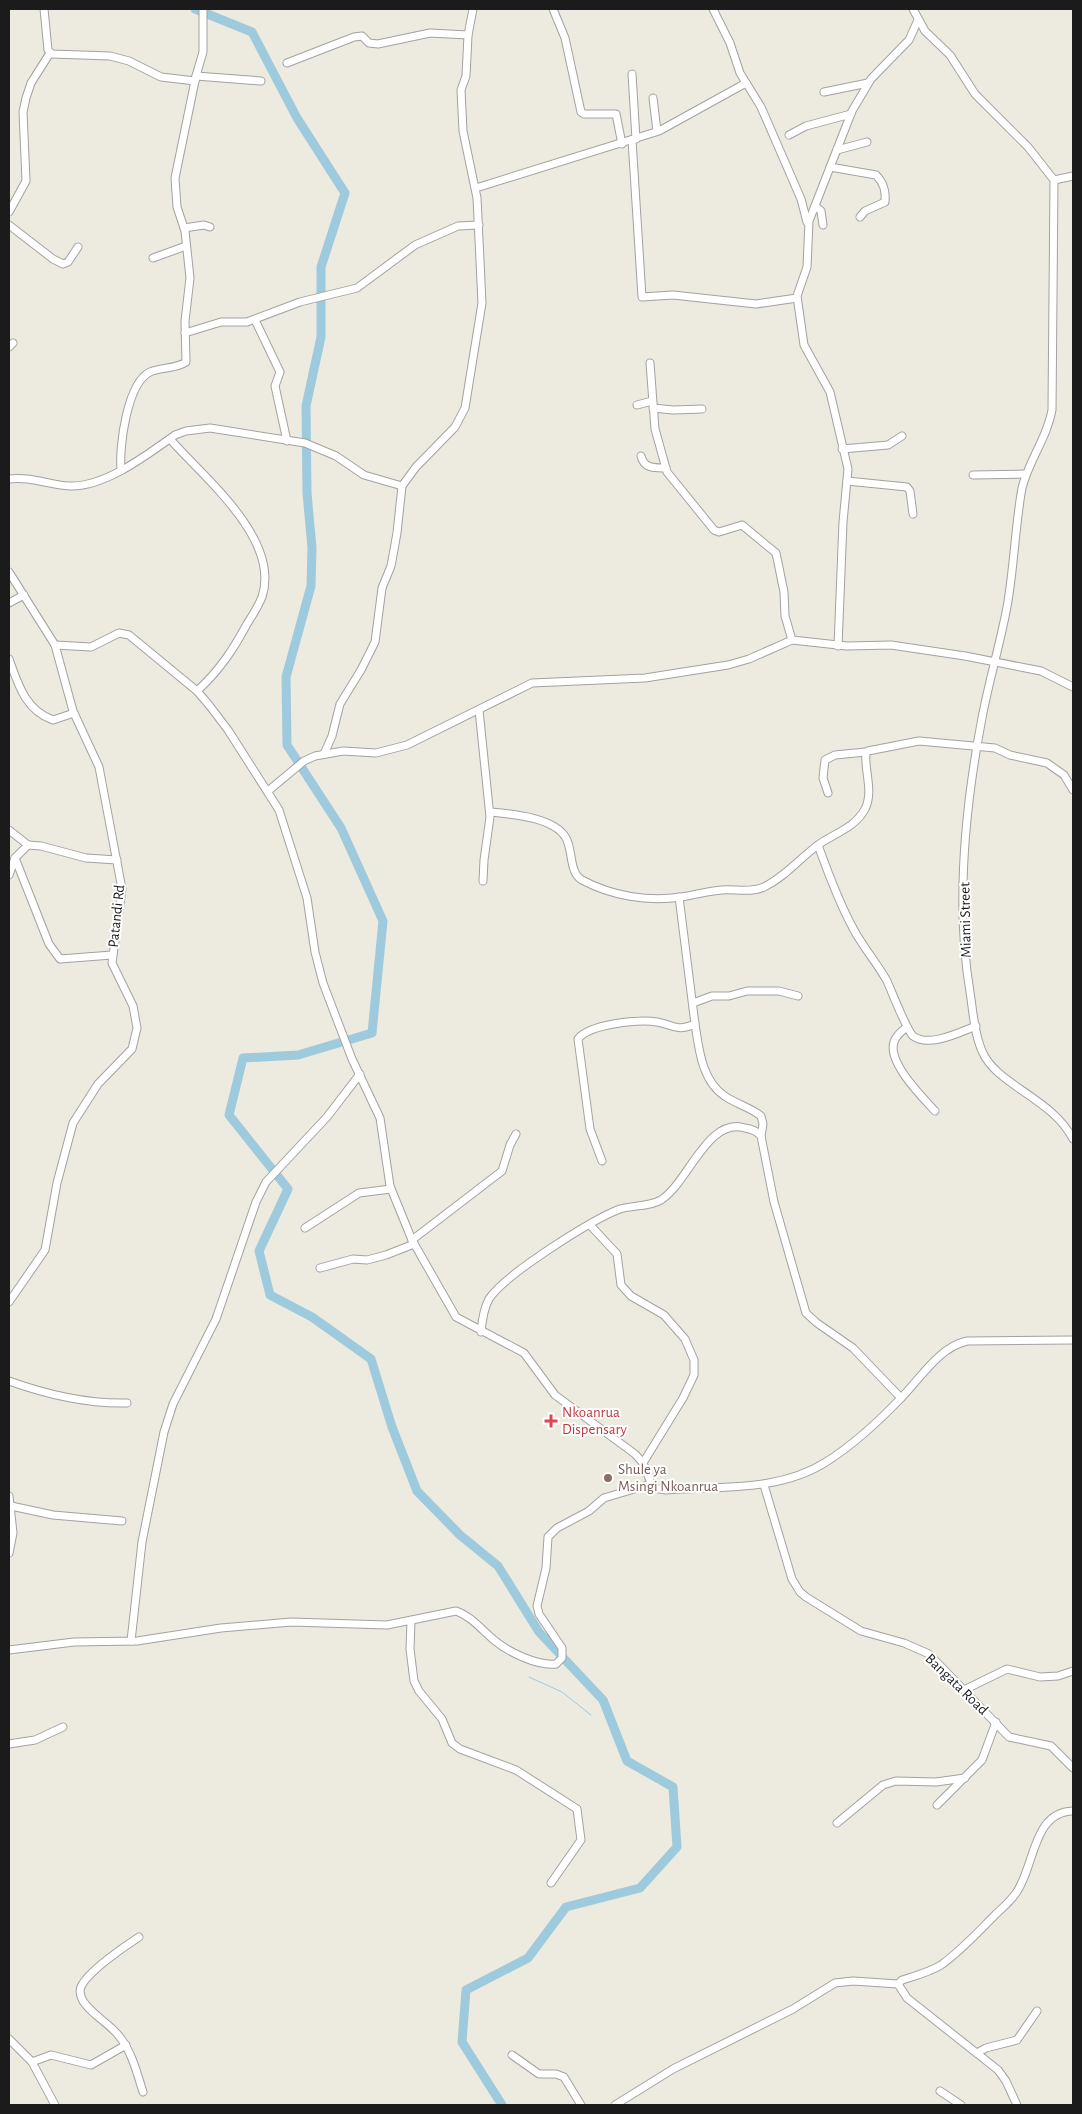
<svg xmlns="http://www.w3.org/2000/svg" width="1082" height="2114" viewBox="0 0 1082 2114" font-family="'Alegreya Sans',sans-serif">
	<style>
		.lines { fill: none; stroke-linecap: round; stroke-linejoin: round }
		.stream { stroke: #9ecadd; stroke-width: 1 }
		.river { stroke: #9ecadd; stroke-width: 9 }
		.minor-casing { stroke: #a2a2a2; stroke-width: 9 }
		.minor { stroke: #fff; stroke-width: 7 }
		.health-dot { fill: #e0444e; stroke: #fff; stroke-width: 2 }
		.education-dot { fill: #8d6e63; stroke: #fff; stroke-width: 2 }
		.labels { text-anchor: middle; stroke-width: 4; stroke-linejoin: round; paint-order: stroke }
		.street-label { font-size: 15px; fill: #1b1b1b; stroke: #fff }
		.health-label { font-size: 15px; fill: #be3a42; stroke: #fff; text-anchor: start }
		.education-label { font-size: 15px; fill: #785e54; stroke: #fff; text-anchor: start }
	</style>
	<rect width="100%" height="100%" fill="#edeae0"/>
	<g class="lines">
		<path class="stream" d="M529 1677 562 1692 591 1715"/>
		<path class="river" d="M195 9 252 32 297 118 345 193 321 267V337L306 406 307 493 312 548 311 586 286 677 287 745 341 828 383 921 372 1033 298 1055 243 1058 229 1115 288 1189 259 1251 270 1295 312 1317 371 1359 392 1427 417 1491 460 1535 498 1566 539 1632 603 1700 627 1761 673 1787 677 1847 640 1888 566 1907 528 1958 466 1990 462 2042 502 2105"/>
		<g class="minor-casing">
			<g id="minor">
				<path d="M44 9 48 50 52 54 110 56 129 61 161 77 195 81"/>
				<path d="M553 9 565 38 581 112 584 114H616L622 144"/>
				<path d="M713 9 730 43 740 73 761 107 801 199 807 222"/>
				<path d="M913 9 925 31 950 55 975 94 1028 147 1054 180 1052 410C1047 438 1029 460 1022 488 1015 527 1014 568 1007 607 1000 644 989 681 982 718 965 807 955 903 970 992 973 1011 974 1033 982 1051 996 1085 1052 1098 1073 1139"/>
				<path d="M287 63 354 37 362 36 369 43 378 44 430 33 468 35"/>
				<path d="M632 74 636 139"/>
				<path d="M196 76 261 81"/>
				<path d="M824 92 868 83"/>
				<path d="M653 98 657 131"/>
				<path d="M789 135 806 126 851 114"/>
				<path d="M632 140 642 297 673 295 756 304 797 298"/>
				<path d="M837 150 867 142"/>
				<path d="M830 167 876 175C884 183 886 191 885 202L865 211 860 217"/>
				<path d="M1054 180 1073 176"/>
				<path d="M476 188 659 131 746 83"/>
				<path d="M815 206 821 211 823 225"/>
				<path d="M9 212 26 181 23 112 26 98 31 83 50 53"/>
				<path d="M9 225 53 259 63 264 68 262 78 247"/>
				<path d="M184 228 204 225 210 227"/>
				<path d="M153 258 186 246"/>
				<path d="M255 320 280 372 275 386 287 441"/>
				<path d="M185 333 221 322H247L300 302 357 288 415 245 458 226 479 225"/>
				<path d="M9 347 13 343"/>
				<path d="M650 363 655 429 667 472 714 530 719 532 742 525 776 553 784 592 785 616 792 640"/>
				<path d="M637 405 652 401"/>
				<path d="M653 408 673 410 702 409"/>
				<path d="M170 439C204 478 281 539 262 597 258 607 252 616 247 624 233 650 219 671 197 691"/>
				<path d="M842 449 888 445 902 436"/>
				<path d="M641 456C644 469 655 468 666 468"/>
				<path d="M121 469C119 447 127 383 150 372 161 367 176 369 186 362L185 321 190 278 185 231 177 207 175 178 196 76 203 52V9"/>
				<path d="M973 475 1026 474"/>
				<path d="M9 479C31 476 48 485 70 486 105 487 147 455 175 435L186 431 210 428 305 443 336 456 364 475 402 486"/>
				<path d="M847 481 907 487 910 491 913 514"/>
				<path d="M9 572 55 645 73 711 99 767 122 889 112 963 133 1006 137 1028 132 1049 98 1084 73 1123 57 1183 45 1250 9 1302"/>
				<path d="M9 603 24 595"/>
				<path d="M55 645 91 647 119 633 129 635 197 691 209 705 228 730 279 810 307 898 315 952 323 983 352 1059 380 1118 390 1186 412 1240 456 1317 524 1353 555 1395 635 1454 643 1463 653 1488 666 1490C719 1486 779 1492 826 1462 853 1445 879 1421 901 1398 920 1379 939 1347 967 1341L1073 1340"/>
				<path d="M838 646 843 522 848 469 830 392 804 345 797 296 807 267 809 221 852 111 871 79 909 40 918 20"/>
				<path d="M9 659C18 684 25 710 53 720L74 713"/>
				<path d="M479 710 490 817 484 860 483 881"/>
				<path d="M324 754 332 736 340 704 361 670 375 642 382 588 391 566 397 533 402 486 416 467 455 427 465 408 482 303 477 198 463 131 461 90 466 76 468 35 473 9"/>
				<path d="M268 791 304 761 315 756 343 751 376 753 407 745 532 683 645 678 728 665 749 659 792 640 847 646 891 645 965 656 1041 671 1073 687"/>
				<path d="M828 793 823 778 825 760 835 755 866 752"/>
				<path d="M490 812C511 814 554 817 566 838 573 850 569 873 582 880 612 896 648 902 681 897 695 895 708 891 722 890 735 889 752 893 764 887 785 877 799 859 818 845 833 834 855 828 865 809 874 791 864 771 866 753L868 751 919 741 995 748 1010 755 1047 763 1064 775 1073 790"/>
				<path d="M9 830 28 845"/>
				<path d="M818 845C828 873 839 903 854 930 863 947 877 963 887 981 892 992 906 1029 913 1036 929 1048 960 1032 976 1026"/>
				<path d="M15 858 49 944 60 959 112 955"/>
				<path d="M9 875 15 858 28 845 41 846 86 858 117 860"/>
				<path d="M693 1003 712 996H729L747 991H779L798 996"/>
				<path d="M695 1024C699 1050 702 1082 726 1097 737 1104 751 1108 761 1116L763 1124 761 1136"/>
				<path d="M907 1027C902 1031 896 1035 894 1042 887 1062 922 1097 935 1111"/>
				<path d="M602 1161 590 1129 578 1039C589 1024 639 1019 657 1022 675 1025 676 1032 695 1024L679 897"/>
				<path d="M590 1225 617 1254 621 1285 631 1296 664 1315 685 1339 694 1360V1375L683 1398 643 1463"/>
				<path d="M305 1228 359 1193 391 1189"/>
				<path d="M412 1240 502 1171 510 1145 516 1134"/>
				<path d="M320 1268 353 1259 367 1260 386 1255 414 1244"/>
				<path d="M481 1332C482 1321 484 1308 489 1299 504 1275 593 1219 620 1209 633 1205 649 1207 661 1200 688 1183 708 1116 745 1128 751 1129 757 1131 761 1136L774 1202 806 1313 817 1323 853 1348 901 1398"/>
				<path d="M9 1381C48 1395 86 1404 127 1403"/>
				<path d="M764 1485 792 1579 800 1592 806 1597 861 1631 904 1643 929 1654 1009 1737 1051 1746 1073 1768"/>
				<path d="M9 1496 13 1533 9 1553"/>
				<path d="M11 1506 53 1515 122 1521"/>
				<path d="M411 1621 410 1649 414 1681 419 1691 442 1719 452 1743 460 1749 516 1770 577 1809 581 1840 551 1883"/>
				<path d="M131 1641 142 1542 164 1432 173 1404 216 1319 256 1202 266 1182 327 1117 360 1074"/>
				<path d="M9 1650 74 1642 137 1641 221 1628 291 1622 387 1625 456 1611C471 1616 482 1630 494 1640 508 1652 537 1666 556 1664L562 1658V1648L539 1614 537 1606 546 1568 548 1537 557 1528 589 1511 604 1498 651 1484"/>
				<path d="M964 1690 1007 1669 1040 1677 1058 1676 1073 1671"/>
				<path d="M9 1744 35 1740 63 1727"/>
				<path d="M937 1805 982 1760 996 1722"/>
				<path d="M837 1823 883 1785 896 1781 936 1782 965 1778"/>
				<path d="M139 1937C125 1946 87 1972 81 1987 79 1991 81 1997 83 2001 92 2015 109 2023 119 2036 132 2052 137 2073 143 2092"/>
				<path d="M9 2039 32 2062 55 2105"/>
				<path d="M977 2053 986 2048 1017 2040 1037 2011"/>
				<path d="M512 2055 539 2074H556L564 2077 581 2105"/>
				<path d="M32 2062 51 2055 91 2065 126 2045"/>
				<path d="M940 2091 961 2105"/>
				<path d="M615 2105 673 2069 793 2009 835 1983 853 1981 898 1984"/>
				<path d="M1017 2105 1006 2081 998 2070 907 1998 898 1984 902 1980C915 1976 930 1972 941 1965 961 1951 978 1932 995 1915 1002 1908 1010 1902 1016 1893 1035 1867 1032 1812 1073 1811"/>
			</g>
		</g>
		<use href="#minor" class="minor"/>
	</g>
	<path class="health-dot" d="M548.5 1413.5h5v5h5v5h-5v5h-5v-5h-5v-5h5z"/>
	<circle class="education-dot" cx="608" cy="1478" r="5"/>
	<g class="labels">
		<g class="street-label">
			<text transform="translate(116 916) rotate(-84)" y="5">Patandi Rd</text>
			<text transform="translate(965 920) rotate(-91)" y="5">Miami Street</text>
			<text transform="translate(957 1684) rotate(44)" y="5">Bangata Road</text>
		</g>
		<g class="health-label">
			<text x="562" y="1417">Nkoanrua<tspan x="562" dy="17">Dispensary</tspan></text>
		</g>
		<g class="education-label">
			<text x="618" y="1474">Shule ya<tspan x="618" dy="17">Msingi Nkoanrua</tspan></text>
		</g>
	</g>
	<rect width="1082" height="2114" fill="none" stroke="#1b1b1b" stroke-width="20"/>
</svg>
